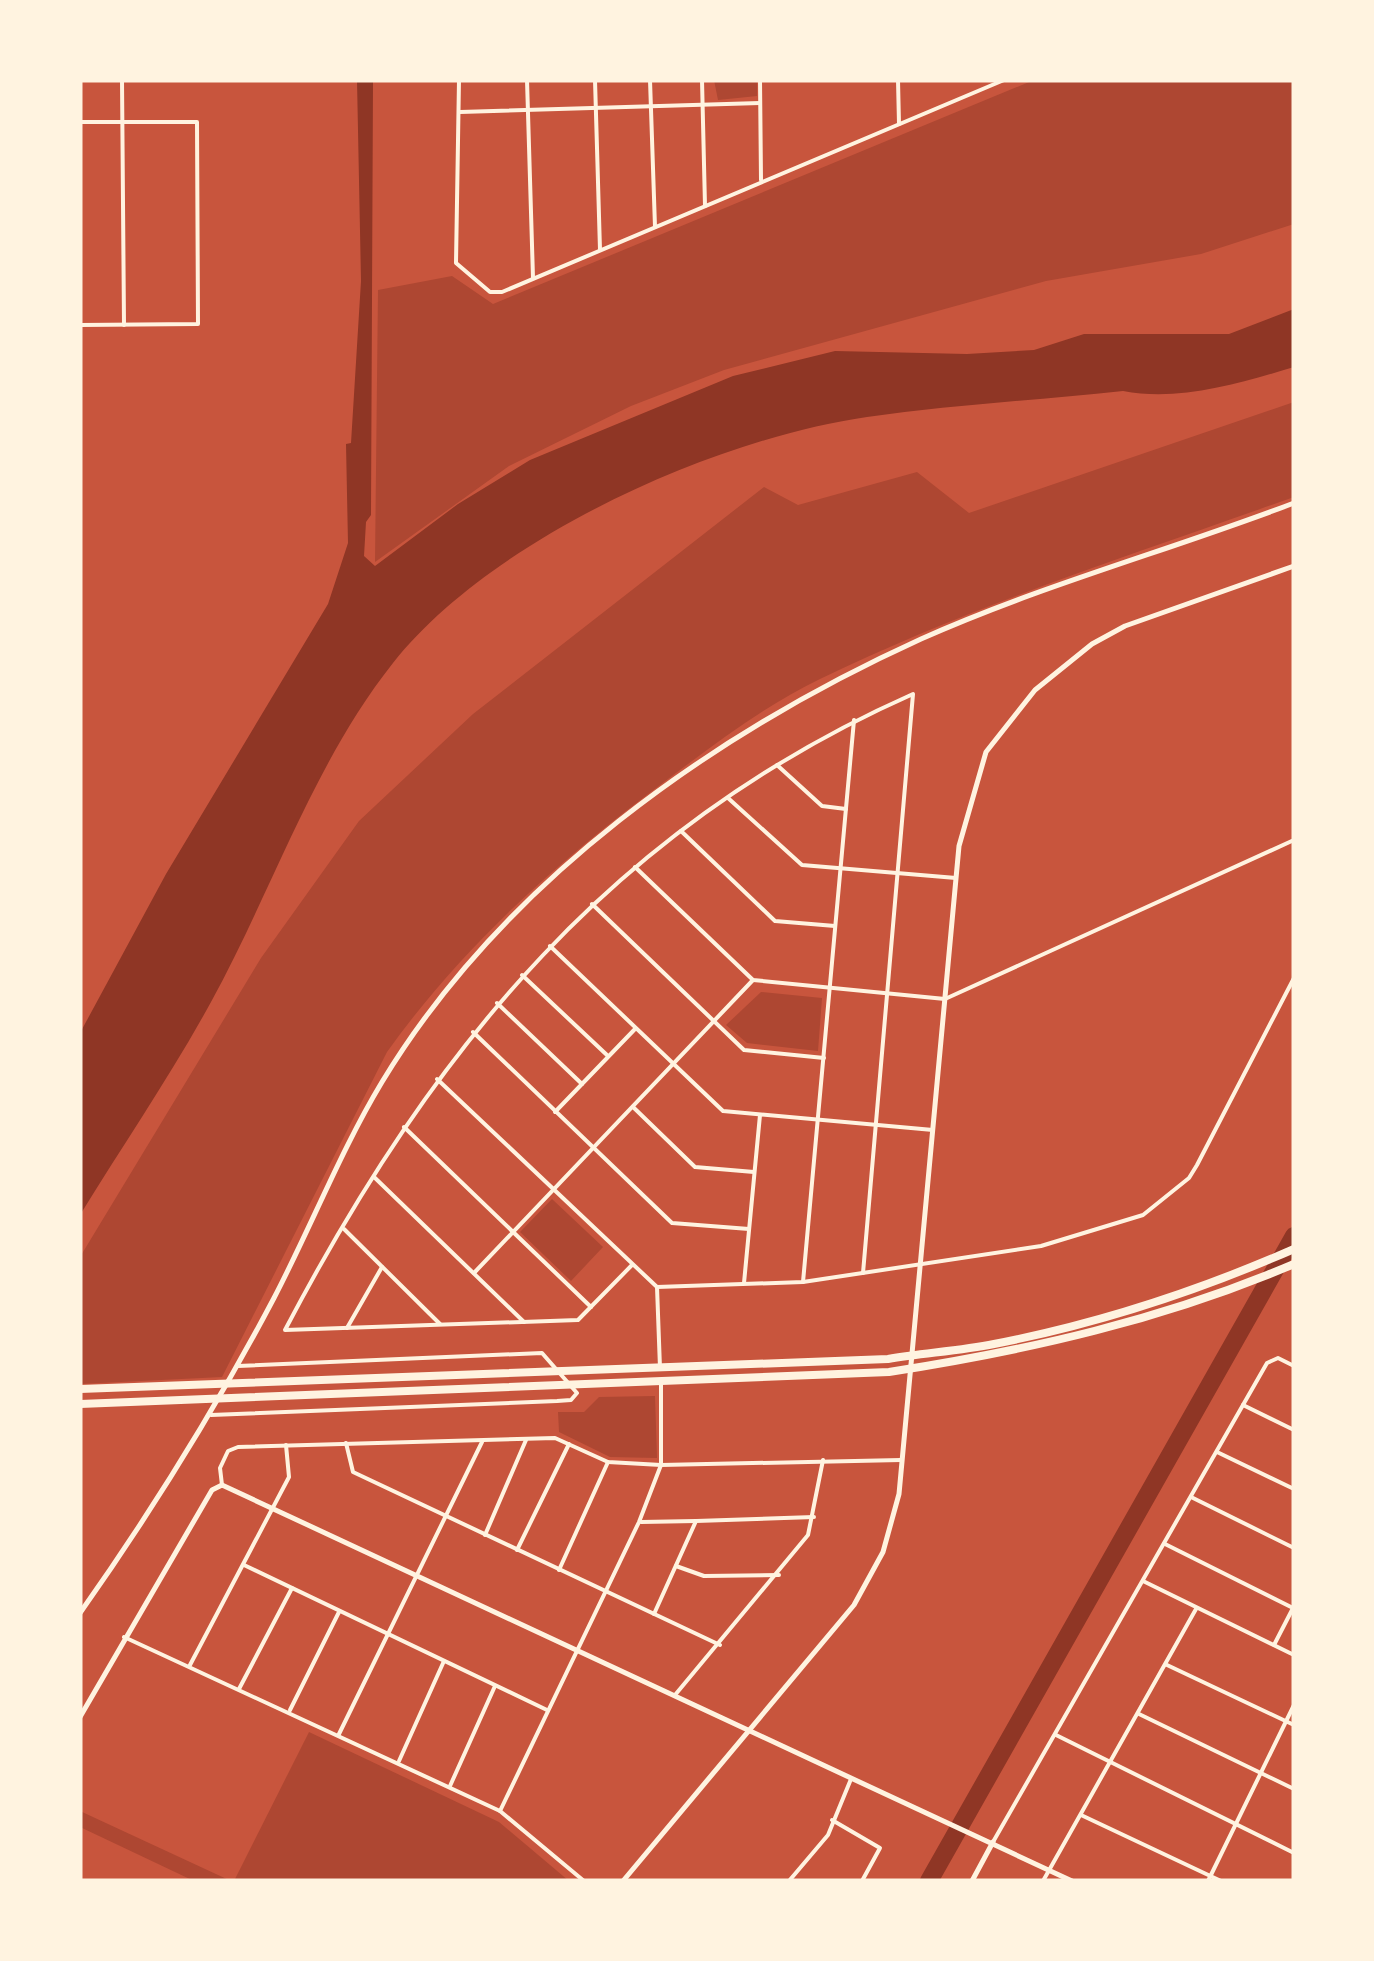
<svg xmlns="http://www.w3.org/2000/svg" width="1374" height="1961" viewBox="0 0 1374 1961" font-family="Signika,sans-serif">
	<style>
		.green { fill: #ae4732 }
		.water { fill: #8f3625 }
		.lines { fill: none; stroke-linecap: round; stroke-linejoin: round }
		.river { stroke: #8f3625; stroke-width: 18 }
		.minor { stroke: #fff3e0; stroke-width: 4 }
		.tertiary { stroke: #fff3e0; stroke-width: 5 }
		.trunk { stroke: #fff3e0; stroke-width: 8 }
	</style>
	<rect width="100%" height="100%" fill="#c8553d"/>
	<g class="green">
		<path d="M714 80H757V96L718 100Z"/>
		<path d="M1034 80H1294V224L1201 254 1046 281 724 370 631 406 509 466 375 562 378 290 452 276 493 304Z"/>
		<path d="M1294 402V497C1135 554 973 605 820 679 766 705 716 743 668 779 563 857 464 944 387 1052L222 1377 80 1384V1257L261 958 359 821 473 714 764 487 798 505 917 472 969 513Z"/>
		<path d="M761 992 822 998 818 1051 747 1043 726 1025Z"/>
		<path d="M552 1199 603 1247 571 1281 520 1232Z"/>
		<path d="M655 1396 657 1458 610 1457 559 1432 558 1412H584L599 1397Z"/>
		<path d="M309 1732 499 1822 569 1881H234Z"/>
		<path d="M80 1811 231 1881H194L80 1827Z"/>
	</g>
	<path class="water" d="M357 80H373L371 515 366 522 364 556 375 566 458 504 530 460 733 376 835 351 967 354 1034 350 1084 334H1229L1294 309V367C1241 383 1179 402 1123 391 1039 400 952 405 867 417 713 439 491 539 393 663 313 764 272 891 211 1002 171 1075 123 1145 80 1215V1033L166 874 328 604 348 543 346 444 351 443 361 281Z"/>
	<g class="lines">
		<path class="river" d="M929 1881 1294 1236"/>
		<g class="minor">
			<path d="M122 80 124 325"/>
			<path d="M459 80 456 263 490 292H502L1004 80"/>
			<path d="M527 80 533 278"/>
			<path d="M595 80 600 250"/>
			<path d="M650 80 655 227"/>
			<path d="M702 80 705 206"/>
			<path d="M760 80 761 180"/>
			<path d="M898 80 899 124"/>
			<path d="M460 112 760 103"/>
			<path d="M80 122H197L198 324 80 325"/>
			<path d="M777 765 822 806 846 809"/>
			<path d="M728 798 802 865 956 878"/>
			<path d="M681 831 775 921 835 926"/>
			<path d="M635 867 753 980 945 999 1294 840"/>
			<path d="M592 904 744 1050 824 1058"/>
			<path d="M550 946 723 1111 933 1130"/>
			<path d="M522 975 608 1056"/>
			<path d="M497 1003 582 1084"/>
			<path d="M473 1032 672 1223 749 1229"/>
			<path d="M437 1079 657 1287 803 1282 1041 1246 1143 1215 1189 1178 1197 1165 1294 978"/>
			<path d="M633 1107 695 1167 754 1172"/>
			<path d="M555 1112 635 1029"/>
			<path d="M404 1127 591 1307"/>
			<path d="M374 1177 524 1322"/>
			<path d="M344 1229 440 1324"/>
			<path d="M632 1265 578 1320 285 1330C434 1046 615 826 913 694L863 1273"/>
			<path d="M474 1273 753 980"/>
			<path d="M803 1282 854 720"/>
			<path d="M744 1283 760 1115"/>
			<path d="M657 1287 660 1368"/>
			<path d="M347 1328 382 1267"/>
			<path d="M1243 1405 1294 1430"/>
			<path d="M211 1415 557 1401 571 1400 577 1393 542 1353 238 1366"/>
			<path d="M346 1443 353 1472 720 1645"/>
			<path d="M1217 1452 1294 1489"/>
			<path d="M222 1485 220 1468 228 1451 238 1447 555 1438 608 1462 661 1465 901 1460"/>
			<path d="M1191 1497 1294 1548"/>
			<path d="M641 1522 696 1521"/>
			<path d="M485 1535 526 1440"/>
			<path d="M1165 1544 1293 1608"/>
			<path d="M517 1550 569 1444"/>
			<path d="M244 1565 547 1710"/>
			<path d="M676 1566 704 1576 779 1575"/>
			<path d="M559 1570 608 1462"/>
			<path d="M1143 1581 1294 1655"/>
			<path d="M654 1614 696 1521 814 1517"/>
			<path d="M124 1637 500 1811 584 1881"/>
			<path d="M1274 1645 1292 1610"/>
			<path d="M190 1665 289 1477 286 1445"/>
			<path d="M1167 1665 1294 1725"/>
			<path d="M239 1689 292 1588"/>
			<path d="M675 1695 808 1535 823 1460"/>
			<path d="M290 1710 339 1612"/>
			<path d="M1139 1714 1294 1789"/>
			<path d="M339 1734 482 1442"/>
			<path d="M1056 1735 1294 1853"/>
			<path d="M399 1761 444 1661"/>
			<path d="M450 1786 495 1686"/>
			<path d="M500 1811 639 1522 661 1465V1383"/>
			<path d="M1081 1815 1221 1881"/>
			<path d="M832 1820 880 1848 862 1881"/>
			<path d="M993 1842 1267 1363 1278 1358 1294 1366"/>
			<path d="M789 1881 828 1835 851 1779"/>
			<path d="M1043 1881 1196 1609"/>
			<path d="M1208 1881 1294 1705"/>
		</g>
		<g class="tertiary">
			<path d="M80 1613C152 1511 216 1408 274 1298 311 1227 341 1150 382 1082 503 882 712 734 921 639 1042 585 1171 550 1294 503"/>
			<path d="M80 1717 212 1490 222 1485 1072 1881"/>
			<path d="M623 1881 854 1605 883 1552 899 1494 959 846 986 752 1035 690 1092 644 1125 626 1294 566"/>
			<path d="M972 1881 993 1842"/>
		</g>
		<g class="trunk">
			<path d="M80 1389 888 1359C923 1353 959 1351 994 1344 1097 1324 1198 1291 1294 1249"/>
			<path d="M80 1404 889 1372C1030 1350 1162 1320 1294 1264"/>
		</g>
	</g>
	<rect width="1374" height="1961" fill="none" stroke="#fff3e0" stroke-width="165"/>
</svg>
